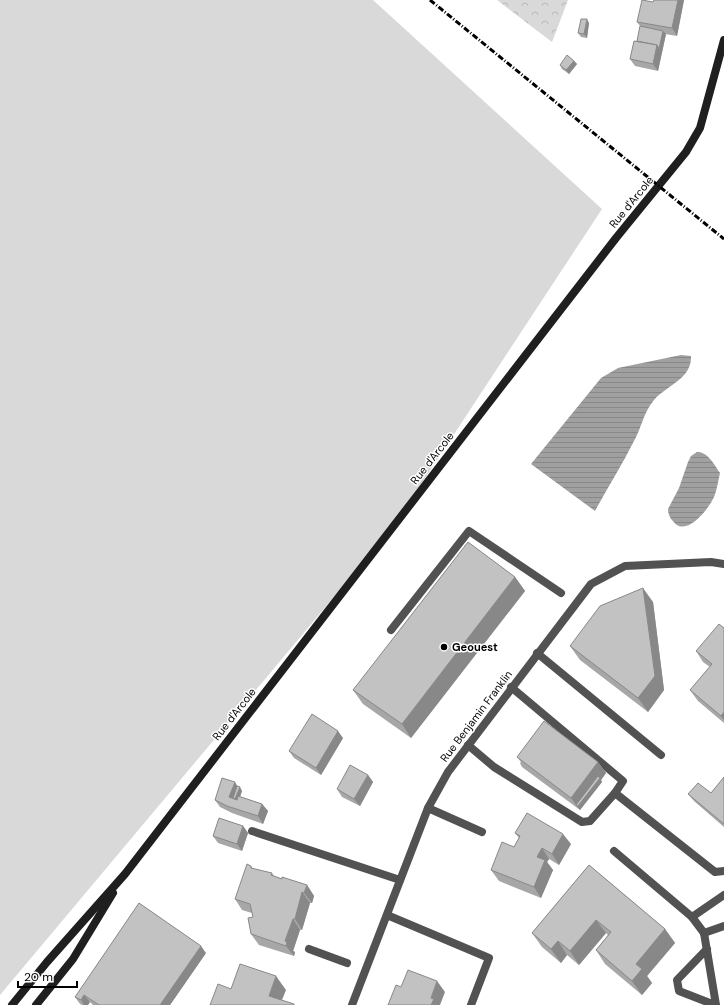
<svg xmlns="http://www.w3.org/2000/svg" width="724" height="1005" viewBox="0 0 724 1005" font-family="'DM Sans',sans-serif">
	<style>
		.green { fill: #d9d9d9 }
		.park { fill: url(#park-crowns) }
		.water { fill: url(#water-rules) }
		.lines { fill: none; stroke-linecap: round; stroke-linejoin: round }
		.lane { stroke: #525252; stroke-width: 8 }
		.street { stroke: #525252; stroke-width: 8 }
		.secondary { stroke: #1f1f1f; stroke-width: 8 }
		.rail { stroke: #000; stroke-width: 3; stroke-dasharray: 6 2 1 2; stroke-linecap: butt }
		.wall { fill: #a7a7a7 }
		.shaded-wall { fill: #888 }
		.building { fill: #c2c2c2; stroke: #888 }
		.poi-dot { fill: #000; stroke: #fff; stroke-width: 1.5 }
		.labels { text-anchor: middle; stroke-width: 3; stroke-linejoin: round; paint-order: stroke }
		.street-label { font-size: 11px; fill: #000; stroke: #fff }
		.poi-label { font-size: 11px; font-weight: bold; fill: #000; stroke: #fff; text-anchor: start }
	</style>
	<defs>
		<pattern id="park-crowns" width="20" height="18" patternUnits="userSpaceOnUse"><rect width="20" height="18" fill="#d9d9d9"/><path d="M2 6a3 3 0 1 1 6 0M12 15a3 3 0 1 1 6 0" fill="none" stroke="#b8b8b8"/></pattern>
		<pattern id="water-rules" width="6" height="5" patternUnits="userSpaceOnUse"><rect width="6" height="5" fill="#a0a0a0"/><path d="M0 2.5h6" fill="none" stroke="#888"/></pattern>
	</defs>
	<rect width="100%" height="100%" fill="#fff"/>
	<path class="green" d="M0 0H373L602 209 395 524 0 995Z"/>
	<path class="park" d="M497 0H568L552 42Z"/>
	<g class="water">
		<path d="M681 355 691 356C692 379 667 385 654 400 643 413 642 427 634 441 622 465 608 487 595 511L531 464 601 378 618 368Z"/>
		<path d="M697 452C708 452 714 464 720 473 718 481 717 490 714 497 709 508 690 533 677 525 672 521 668 516 668 509L679 488 688 462 691 456Z"/>
	</g>
	<g class="lines">
		<g class="lane">
			<path d="M391 630 469 531 561 593"/>
			<path d="M537 653 661 755"/>
			<path d="M511 687 623 781 615 793 715 872 724 871"/>
			<path d="M468 745 494 767 582 822 590 821 615 793"/>
			<path d="M428 808 482 832"/>
			<path d="M252 831 400 880"/>
			<path d="M614 851 692 917 724 895"/>
			<path d="M387 915 489 958 471 1005"/>
			<path d="M692 917 704 933"/>
			<path d="M309 949 347 963"/>
			<path d="M707 949 677 980 679 991 715 1005"/>
			<path d="M716 1005 704 933 724 926"/>
		</g>
		<path class="street" d="M352 1005 428 808 448 772 591 584 625 566 711 562 724 564"/>
		<g class="secondary">
			<path d="M12 1005 47 962 125 874 616 238 686 152 700 128 724 40"/>
			<path d="M36 1005 73 959 113 893"/>
		</g>
		<path class="rail" d="M430 0 724 239"/>
	</g>
	<g class="wall">
		<path d="M654 0H684L677 36 665 34H666L658 71 635 66 630 59 637 41 640 26 637 22 653 2Z"/>
		<path d="M589 23 587 38 581 37 578 33Z"/>
		<path d="M574 61 577 64 569 74 562 69 560 65Z"/>
		<path d="M515 577 525 591 411 738 363 704 353 690Z"/>
		<path d="M653 602 664 690 648 712 580 660 570 646Z"/>
		<path d="M724 628V723L698 701 690 690 710 667 703 662 696 651Z"/>
		<path d="M343 738 321 775 294 758 289 751Z"/>
		<path d="M517 757 598 762 606 773 601 780 602 782 580 810 522 767 520 763 521 762Z"/>
		<path d="M368 775 373 782 360 806 342 797 337 789Z"/>
		<path d="M724 777V827L694 801 688 794 711 793Z"/>
		<path d="M237 786 242 791 240 797 262 804 268 811 263 824 232 813 220 807 215 800Z"/>
		<path d="M243 826 248 833 242 851 218 843 213 836Z"/>
		<path d="M515 833 571 844 559 865 549 859 547 862 553 870 541 898 499 881 491 870 514 847 519 838Z"/>
		<path d="M589 865 665 929 675 943 647 976 652 983 642 995 605 964 596 950 608 935 606 933 579 965 567 955 561 963 542 947 532 933Z"/>
		<path d="M251 866 253 869 272 873 274 876 282 879 307 885 314 896 312 903H310L302 930H300L293 951 295 952 294 956 259 945 251 934 253 917 252 913 242 910 235 899Z"/>
		<path d="M206 953 170 1005H93L90 1002 88 1005H82L80 1004 75 997Z"/>
	</g>
	<g class="shaded-wall">
		<path d="M678 0H684L677 36 672 28Z"/>
		<path d="M587 19 589 23 587 38 584 34Z"/>
		<path d="M663 31 666 34 658 71 653 64 657 45Z"/>
		<path d="M574 61 577 64 569 74 566 70Z"/>
		<path d="M515 577 525 591 411 738 402 724Z"/>
		<path d="M643 588 653 602 664 690 648 712 638 698Z"/>
		<path d="M724 712V720L721 716Z"/>
		<path d="M338 731 343 738 321 775 316 768Z"/>
		<path d="M598 762 606 773 601 780 602 782 580 810 571 798Z"/>
		<path d="M368 775 373 782 360 806 354 799Z"/>
		<path d="M235 782 239 789 240 787 242 791 237 805 229 797Z"/>
		<path d="M262 804 268 811 263 824 258 816Z"/>
		<path d="M243 826 248 833 242 851 237 844Z"/>
		<path d="M563 834 571 844 559 865 552 854Z"/>
		<path d="M542 848 549 859 547 862 553 870 541 898 534 887 537 857Z"/>
		<path d="M307 885 314 896 312 903 304 893Z"/>
		<path d="M302 892 310 903 302 930 295 919Z"/>
		<path d="M293 919 300 930 293 951 295 952 294 956 286 946 285 941Z"/>
		<path d="M596 920 606 933 579 965 570 951Z"/>
		<path d="M665 929 675 943 647 976 652 983 642 995 632 981 636 964Z"/>
		<path d="M558 941 567 955 561 963 551 949Z"/>
		<path d="M201 946 206 953 170 1005H160Z"/>
		<path d="M276 976 286 990 280 1005 269 996Z"/>
		<path d="M437 981 445 992 440 1005H431V998Z"/>
		<path d="M84 995 90 1002 88 1005H84L81 1000Z"/>
	</g>
	<g class="building">
		<path d="M642 0 653 2 654 0H678L672 28 637 22Z"/>
		<path d="M581 19H587L584 34 578 33Z"/>
		<path d="M640 26 663 31 659 49 657 45 637 41Z"/>
		<path d="M634 41 657 45 653 64 630 59Z"/>
		<path d="M567 55 574 61 566 70 560 65Z"/>
		<path d="M468 542 515 577 402 724 353 690Z"/>
		<path d="M643 588 655 676 638 698 570 646 600 606Z"/>
		<path d="M719 624 724 628V712L721 716 690 690 712 664 696 651Z"/>
		<path d="M312 714 338 731 316 768 289 751Z"/>
		<path d="M544 721 598 762 571 798 517 757Z"/>
		<path d="M350 765 368 775 354 799 337 789Z"/>
		<path d="M598 776 600 778 578 806 576 805Z"/>
		<path d="M724 777V824L688 794 698 783 711 793Z"/>
		<path d="M222 778 235 782 229 797 237 800 238 796 262 804 258 816 227 806 215 800Z"/>
		<path d="M237 786 240 787 235 799 233 798Z"/>
		<path d="M527 813 563 834 552 854 542 848 537 857 545 860 534 887 491 870 502 842 514 847 520 836 515 833Z"/>
		<path d="M219 818 243 826 237 844 213 836Z"/>
		<path d="M247 864 251 866V868L272 873 271 875 282 879V877L307 885 304 893 302 892 295 919H293L285 941 287 942 286 946 251 934 248 918 253 917 250 904 235 899Z"/>
		<path d="M589 865 665 929 636 964 642 969 632 981 596 950 611 932 596 920 570 951 558 941 551 949 532 933Z"/>
		<path d="M139 903 201 946 160 1005H99L84 995 81 1000 75 997Z"/>
		<path d="M240 964 276 976 269 996 294 1004V1005H210L218 984 231 989Z"/>
		<path d="M408 970 437 981 431 998 434 999 431 1005H388L396 985 401 987Z"/>
	</g>
	<circle class="poi-dot" cx="444" cy="647" r="4"/>
	<g class="labels">
		<g class="street-label">
			<text transform="translate(631 202) rotate(-51)" y="4">Rue d'Arcole</text>
			<text transform="translate(432 458) rotate(-52)" y="4">Rue d'Arcole</text>
			<text transform="translate(234 714) rotate(-52)" y="4">Rue d'Arcole</text>
			<text transform="translate(476 716) rotate(-53)" y="4">Rue Benjamin Franklin</text>
		</g>
		<g class="poi-label">
			<text x="452" y="651">Geouest</text>
		</g>
	</g>
	<path d="M18 981v6h59v-6" fill="none" stroke="#000000" stroke-width="2"/>
	<text x="24" y="981" font-size="12" fill="#000000" stroke="#ffffff" stroke-width="3" paint-order="stroke">20 m</text>
</svg>
